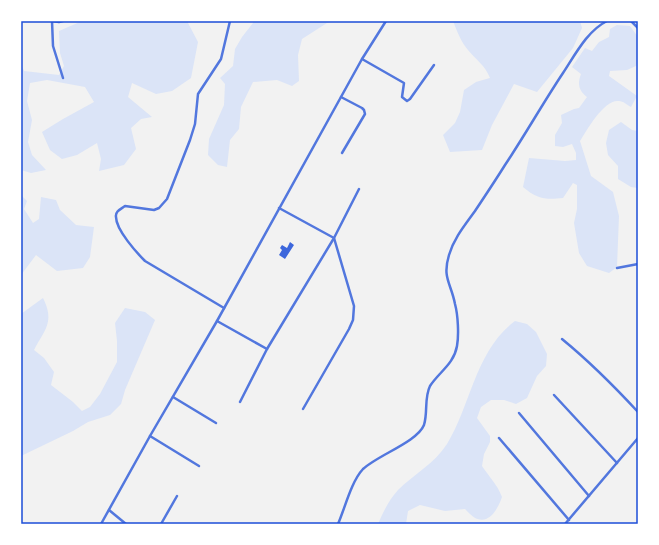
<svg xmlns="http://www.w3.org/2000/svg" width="659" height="545" viewBox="0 0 659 545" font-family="Helvetica,sans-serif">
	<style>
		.green { fill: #dbe4f7 }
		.building { fill: #3d67dc }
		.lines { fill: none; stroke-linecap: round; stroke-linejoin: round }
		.minor { stroke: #5277de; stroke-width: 2.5 }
		.neatline { fill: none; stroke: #1d4ed8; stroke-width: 1.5 }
	</style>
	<rect width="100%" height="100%" fill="#f2f2f2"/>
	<g class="green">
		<path d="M82 21H188V23L198 42 191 78 172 91 156 94 132 83 128 97 152 117 141 119 131 128 136 149 124 165 99 171 101 159 97 143 77 155 62 159 50 150 42 132 63 119 94 102 85 87 47 80 30 83 27 101 32 120 28 142 32 155 46 170 31 173 21 170V64L24 71 59 75 64 66 60 53 59 31Z"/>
		<path d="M253 21H335L327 23 302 39 298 55 299 81 292 86 277 80 253 82 241 107 239 129 230 140 227 167 218 165 208 155 209 139 224 105 225 84 220 78 233 66 235 49 242 37 253 23Z"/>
		<path d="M453 21H580L582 28 573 48 537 92 514 84 492 125 482 150 450 152 443 135 455 123 460 112 464 90 476 82 490 78C485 65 476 60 468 50 461 42 457 31 453 21Z"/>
		<path d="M617 25 630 26 638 37V62L636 66 627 70 610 71 609 76 637 96 631 107C627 105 623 101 619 101 604 99 587 130 580 141L591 176 613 192 619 216 617 267 609 273 587 266 579 253 574 223 577 209V185L573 183 563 198C546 200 537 199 523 187L529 158 565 161 576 160V153L572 144 563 147 555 146V135L562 123 561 115 574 109 579 108 587 97C579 91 577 84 581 74L572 67 585 48 592 51 599 42 609 37 610 29Z"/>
		<path d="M621 122 632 130 638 131V188L631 187 618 179V166L608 155 606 143 609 130Z"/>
		<path d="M21 195 27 201 24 209 33 223 39 219 41 197 56 200 60 210 76 225 94 227 90 257 83 268 57 271 36 255 21 275Z"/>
		<path d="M43 298C55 322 45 329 34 350L44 358 54 372 51 385 73 402 82 411 90 407 100 394 117 362V341L115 323 125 308 145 312 155 320 125 390 121 404 110 415 88 422 73 431 21 456V314Z"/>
		<path d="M515 321 527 324 536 332 547 354 546 366 537 376 527 398 516 404 504 400H491L481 407 477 418 490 436V442L484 454 482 466C490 478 497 484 502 497 498 508 490 525 475 518 472 516 468 512 465 509L445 511 420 505 408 511 406 524H378C383 512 389 500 398 490 414 474 434 464 447 444 471 405 475 351 515 321Z"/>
	</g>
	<path class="building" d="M290 242 294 245 285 259 279 255 282 250 280 248 282 245 287 248Z"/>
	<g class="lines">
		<g class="minor">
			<path d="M52 21 53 46 63 78"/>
			<path d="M52 21 59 22 63 21"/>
			<path d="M631 21 638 28"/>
			<path d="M362 59 404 83 402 97 407 101 410 99 434 65"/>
			<path d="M341 97 362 108 364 110 365 114 342 153"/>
			<path d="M279 208 334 238 354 306 353 320 349 329 303 409"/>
			<path d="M617 268 638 264"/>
			<path d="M224 308 145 261C137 253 116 230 116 217 115 211 121 209 125 206L154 210 159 208 167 199 190 140 195 124 198 94 221 59 230 21"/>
			<path d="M217 321 267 349"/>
			<path d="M562 339C590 362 614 386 638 412"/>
			<path d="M554 395 617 463"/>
			<path d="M173 397 216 423"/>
			<path d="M240 402 267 349 334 238 359 189"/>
			<path d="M519 413 589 496"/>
			<path d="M150 436 199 466"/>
			<path d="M499 438 569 520"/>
			<path d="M109 510 126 524"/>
			<path d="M101 524 150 436 217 321 362 59 386 21"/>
			<path d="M161 524 177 496"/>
			<path d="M338 524C345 508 351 482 363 469 378 455 417 442 424 425 428 412 424 398 430 386 439 372 454 364 457 346 459 335 458 315 455 304 451 283 442 278 449 255 454 238 465 225 475 211 485 196 495 181 505 165 525 135 543 103 563 73 575 55 587 31 607 21"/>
			<path d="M565 524 638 438"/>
		</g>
	</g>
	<rect width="659" height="545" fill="none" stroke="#ffffff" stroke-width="44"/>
	<rect x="22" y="22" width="615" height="501" class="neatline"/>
</svg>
